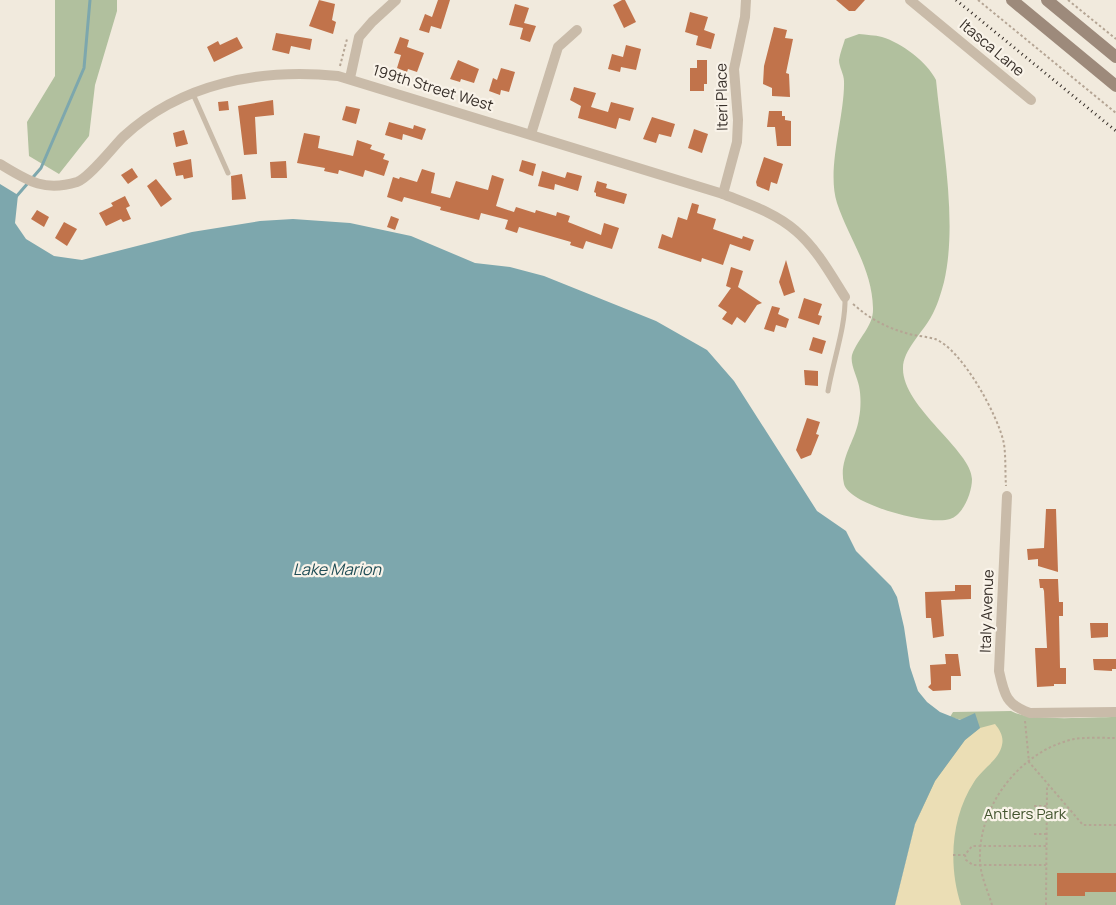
<svg xmlns="http://www.w3.org/2000/svg" width="1116" height="905" viewBox="0 0 1116 905" font-family="Manrope,sans-serif">
	<style>
		.green { fill: #b1c09e }
		.sand { fill: #ebdeb5 }
		.water { fill: #7da7ad }
		.lines { fill: none; stroke-linecap: round; stroke-linejoin: round }
		.stream { stroke: #7da7ad; stroke-width: 3 }
		.building { fill: #c1734b }
		.path { stroke: #b5a594; stroke-width: 2; stroke-dasharray: 2.5 2.5; stroke-linecap: butt }
		.service { stroke: #c9bba9; stroke-width: 5 }
		.minor { stroke: #c9bba9; stroke-width: 10 }
		.secondary { stroke: #9d8a7b; stroke-width: 12 }
		.rail { stroke: #372f29; stroke-width: 3; stroke-dasharray: 1 4; stroke-linecap: butt }
		.labels { text-anchor: middle; stroke-width: 4.5; stroke-linejoin: round; paint-order: stroke }
		.street-label { font-size: 15px; fill: #372f29; stroke: #f9f3e9 }
		.park-label { font-size: 15px; fill: #42542e; stroke: #f9f3e9 }
		.water-label { font-size: 16px; font-style: italic; fill: #204e57; stroke: #f9f3e9 }
	</style>
	<rect width="100%" height="100%" fill="#f1eadd"/>
	<g class="green">
		<path d="M55 0H117V11L95 85 89 136 59 174 29 156 27 122 55 76Z"/>
		<path d="M859 34C866 35 875 35 882 37 902 43 927 62 936 80 942 142 958 222 944 282 941 293 937 307 931 317 923 332 903 350 903 368 902 407 972 451 972 479 972 493 963 515 950 519 931 526 849 505 844 484 838 459 856 441 859 418 861 408 861 396 859 386 857 376 850 364 852 355 858 338 874 326 873 308 872 268 849 239 837 203 826 169 845 116 844 81 844 74 839 67 839 60 840 53 843 46 845 39Z"/>
		<path d="M1011 711C1029 722 1092 717 1116 717V905H895L915 824 961 720 950 717 953 712Z"/>
	</g>
	<path class="sand" d="M995 724C1000 730 1004 737 1002 745 999 760 982 769 974 782 951 817 948 865 961 905H895L915 824 935 781 965 740 980 728Z"/>
	<path class="water" d="M0 184 18 195 15 223 26 239 54 256 82 260 192 232 260 221 293 219 350 223 411 236 475 263 510 267 544 276 656 321 707 350 734 381 817 511 846 531 856 551 891 586 897 597 904 627 910 667 918 691 927 702 940 712 960 720 975 713 980 728 965 740 935 781 915 824 895 905H0Z"/>
	<g class="lines">
		<path class="stream" d="M15 198 41 168 84 68 90 0"/>
	</g>
	<g class="building">
		<path d="M319 0 335 4 332 20 336 22 333 34 309 26Z"/>
		<path d="M438 0H450L441 29 431 26 429 33 419 30 425 14 432 17Z"/>
		<path d="M622 0H625L636 22 624 28 613 5Z"/>
		<path d="M836 0H865L855 11H849Z"/>
		<path d="M515 4 529 8 524 23 536 26 530 42 520 39 523 28 509 25Z"/>
		<path d="M690 12 708 17 704 30 715 34 711 49 696 45 698 36 685 32Z"/>
		<path d="M774 27 787 30 785 38 793 39 786 73 789 74 790 97 772 96V88L763 84 764 66Z"/>
		<path d="M276 33 312 39 310 50 291 46 289 54 272 50Z"/>
		<path d="M237 37 243 48 214 62 207 47 218 41 220 45Z"/>
		<path d="M400 37 409 40 407 47 424 53 417 72 408 69 407 72 397 68 401 55 394 53Z"/>
		<path d="M626 45 641 49 636 70 621 67 620 72 608 69 612 54 623 57Z"/>
		<path d="M458 60 479 69 474 83 461 79 460 82 450 79Z"/>
		<path d="M697 60H707V84H704V91H690V68H697Z"/>
		<path d="M501 68 515 72 509 92 501 90 500 95 489 91 493 78 497 80Z"/>
		<path d="M574 87 596 93 591 107 608 112 611 102 634 108 630 121 619 118 616 129 578 118 581 106 570 100Z"/>
		<path d="M273 100 274 115 255 117 257 154 244 155 238 106Z"/>
		<path d="M228 101 229 110 219 111 218 102Z"/>
		<path d="M346 106 360 109 356 124 342 120Z"/>
		<path d="M769 111H782V116H785V120L791 121V146H777L775 127H767Z"/>
		<path d="M652 117 675 124 671 137 659 134 656 143 643 139Z"/>
		<path d="M389 122 413 129 414 125 426 129 422 140 403 134 402 140 385 135Z"/>
		<path d="M694 129 708 134 702 153 688 148Z"/>
		<path d="M184 130 188 144 176 147 173 133Z"/>
		<path d="M304 133 320 136 318 148 353 156 357 140 372 145 370 149 385 154 383 159 389 161 384 176 365 170 363 177 339 170 338 174 324 171 325 168 297 163Z"/>
		<path d="M764 157 783 164 777 184 771 182 769 191 757 186 756 182Z"/>
		<path d="M191 159 193 177 184 179 183 175 176 176 173 163Z"/>
		<path d="M522 160 536 164 533 176 519 171Z"/>
		<path d="M286 161 287 178H271L270 162Z"/>
		<path d="M132 168 138 177 128 184 121 175Z"/>
		<path d="M422 169 435 173 431 193 450 198 456 181 488 190 492 175 504 179 496 206 514 212 516 207 535 213 536 210 556 216 557 212 570 216 568 222 601 235 604 223 619 228 612 249 586 241 583 249 570 245 571 242 519 227 517 233 505 229 508 220 481 213 479 220 440 210 441 207 404 197 402 202 387 197 393 177 399 179 400 177 417 182Z"/>
		<path d="M542 171 565 178 567 172 582 176 578 191 555 184 554 190 538 186Z"/>
		<path d="M242 174 246 199 232 200 231 176Z"/>
		<path d="M156 179 172 199 161 207 147 186Z"/>
		<path d="M597 181 607 184 606 188 627 194 624 204 596 196V193L594 192Z"/>
		<path d="M125 196 130 206 126 208 131 219 123 222 121 219 106 226 99 213 113 206 111 203Z"/>
		<path d="M692 203 699 205 697 213 716 219 713 229 742 239 743 236 754 240 750 251 730 244 723 265 702 258 701 262 658 248 662 234 672 238 678 217 687 220Z"/>
		<path d="M37 210 49 217 44 227 31 219Z"/>
		<path d="M391 216 399 219 395 230 387 227Z"/>
		<path d="M64 222 77 229 67 246 55 238Z"/>
		<path d="M786 260 795 292 784 296 779 282Z"/>
		<path d="M731 267 743 271 738 287 762 303 757 305 745 323 737 317 732 325 722 319 727 312 718 306 731 288 726 286Z"/>
		<path d="M804 298 822 304 818 315 822 316 819 325 798 318Z"/>
		<path d="M772 306 780 308 778 314 789 319 786 328 776 325 774 332 764 329Z"/>
		<path d="M813 337 826 341 822 354 809 350Z"/>
		<path d="M804 370 818 371V386L805 385Z"/>
		<path d="M807 418 820 422 816 434 819 435 811 455 801 459 796 450Z"/>
		<path d="M1046 509H1056L1058 572 1038 566V559L1028 560 1027 549 1044 548Z"/>
		<path d="M1039 579H1058L1059 602H1063V616H1059L1060 668H1066V684H1054V686L1037 687 1035 648H1047L1044 591 1043 588H1040Z"/>
		<path d="M955 585H971V599L941 600 944 636 933 638 931 618H926L925 592 955 591Z"/>
		<path d="M1090 623H1108V637L1091 638Z"/>
		<path d="M945 654H958L961 676H951V690L933 691 928 687 931 684 930 665 946 664Z"/>
		<path d="M1093 659H1116V669H1112V671L1094 670Z"/>
		<path d="M1057 873H1116V892H1085V896H1057Z"/>
	</g>
	<g class="lines">
		<g class="path">
			<path d="M978 0 1116 113"/>
			<path d="M1068 0 1116 39"/>
			<path d="M340 66 347 39"/>
			<path d="M853 304C871 320 889 329 913 335 920 336 928 337 935 339 962 349 999 417 1004 444 1006 458 1005 473 1006 486"/>
			<path d="M1025 721 1029 762 1083 825H1116"/>
			<path d="M1034 806H1047"/>
			<path d="M1034 834H1046"/>
			<path d="M1046 846H972L965 855 966 860 973 865H1046"/>
			<path d="M953 855H965"/>
			<path d="M992 905C988 891 980 875 980 860 978 806 1020 751 1074 739 1087 737 1103 738 1116 738"/>
			<path d="M1046 905 1047 785"/>
		</g>
		<g class="service">
			<path d="M193 94 228 173"/>
			<path d="M828 391C833 361 846 326 845 297"/>
		</g>
		<g class="minor">
			<path d="M910 0 1031 100"/>
			<path d="M350 78 359 37 372 22 396 0"/>
			<path d="M531 134 558 47 577 30"/>
			<path d="M0 164C28 181 44 192 77 182 89 178 113 147 123 137 181 83 261 68 338 76L723 194C748 204 776 213 796 231 817 249 831 275 845 297"/>
			<path d="M723 194 737 142 738 120 734 69 745 17 746 0"/>
			<path d="M1007 496 999 671C1004 694 1006 705 1030 713L1116 712"/>
		</g>
		<g class="secondary">
			<path d="M1012 0 1116 86"/>
			<path d="M1047 0 1116 57"/>
		</g>
		<path class="rail" d="M956 0 1116 131"/>
	</g>
	<g class="labels">
		<g class="street-label">
			<text transform="translate(992 48) rotate(40)" y="5">Itasca Lane</text>
			<text transform="translate(433 88) rotate(17)" y="5">199th Street West</text>
			<text transform="translate(722 97) rotate(-91)" y="5">Iteri Place</text>
			<text transform="translate(987 611) rotate(-88)" y="5">Italy Avenue</text>
		</g>
		<g class="park-label">
			<text x="1025" y="819">Antlers Park</text>
		</g>
		<g class="water-label">
			<text x="337" y="575">Lake Marion</text>
		</g>
	</g>
</svg>
